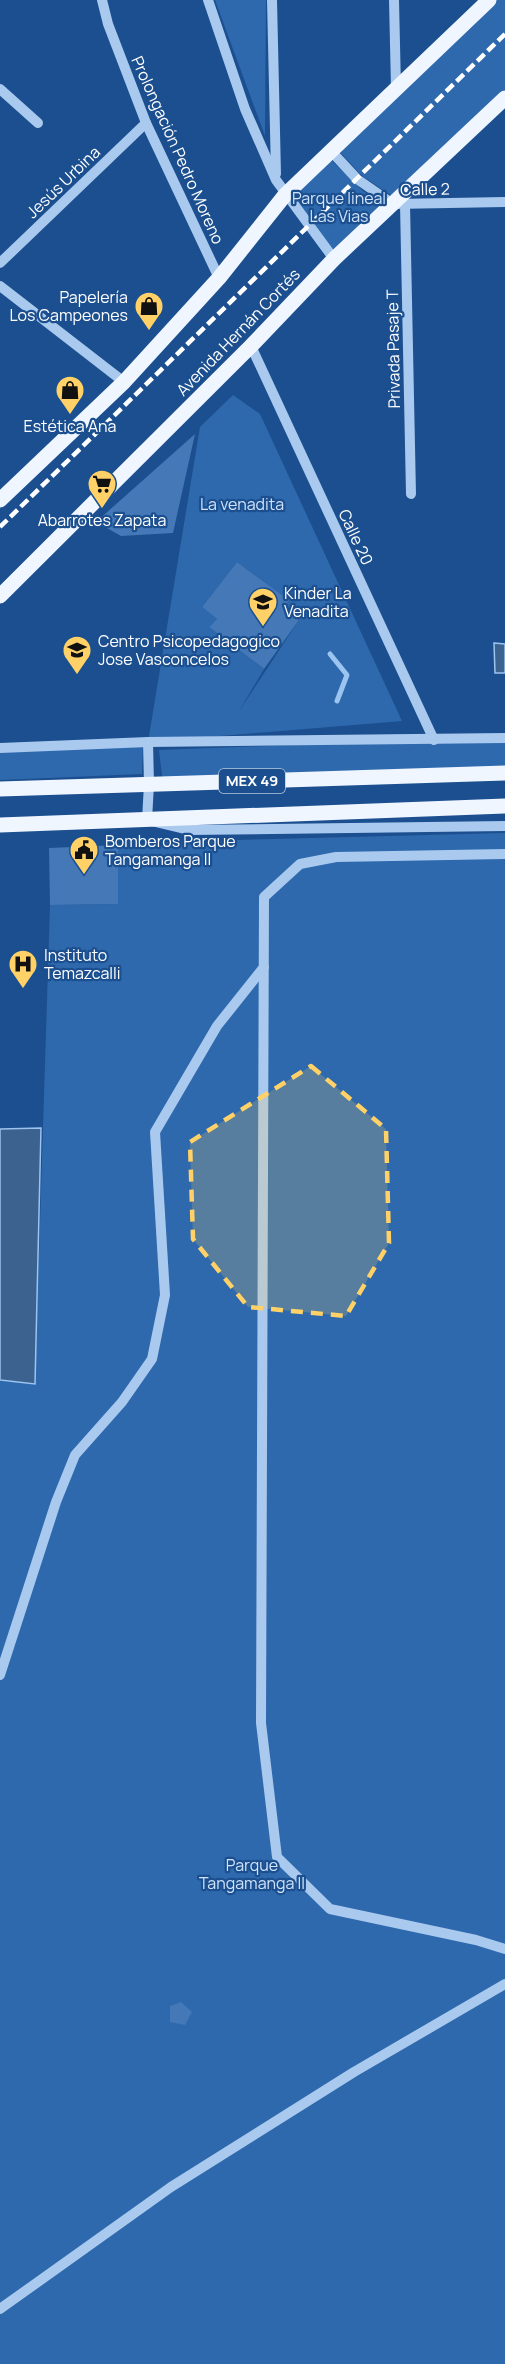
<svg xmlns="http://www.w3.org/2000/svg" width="505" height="2364" viewBox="0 0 505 2364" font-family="Manrope,sans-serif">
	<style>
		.green { fill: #2e69ad; fill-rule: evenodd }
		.water { fill: #3c6290; stroke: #9cc4f0; stroke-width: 1.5 }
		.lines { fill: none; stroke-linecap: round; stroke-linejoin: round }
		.stream { stroke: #9cc4f0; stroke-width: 5 }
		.building { fill: #4478b7 }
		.minor { stroke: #a9c9ee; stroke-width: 10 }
		.major { stroke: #f0f6ff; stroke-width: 15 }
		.rail { stroke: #fff; stroke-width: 4.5; stroke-dasharray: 10 4.5; stroke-linecap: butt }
		.marked { fill: #ffd166; fill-opacity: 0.2; stroke: #ffd166; stroke-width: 4.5; stroke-dasharray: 12 8; stroke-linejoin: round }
		.labels { text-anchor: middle; stroke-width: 4.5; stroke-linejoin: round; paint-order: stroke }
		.shield { fill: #1b4f8f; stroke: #bbcadd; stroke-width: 1.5 }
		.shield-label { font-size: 15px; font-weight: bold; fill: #fff }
		.street-label { font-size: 16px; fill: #fff; stroke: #1b4f8f }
		.park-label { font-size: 16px; fill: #cfe3fa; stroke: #1b4f8f }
		.poi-label { font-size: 16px; fill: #fff; stroke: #1b4f8f; text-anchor: start }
	</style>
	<rect width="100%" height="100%" fill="#1b4f8f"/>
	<g class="green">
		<path d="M215 0H266L265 136Z"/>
		<path d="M494 0H505V90L392 196 361 175 340 152Z"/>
		<path d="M330 159 363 191 383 205 334 251 293 196Z"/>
		<path d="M233 395 260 414 402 721 148 742 200 427ZM237 562 289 600 284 608 299 620 238 713 264 669 209 627 217 619 202 607Z"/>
		<path d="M505 737V766L163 784 159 750Z"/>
		<path d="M143 742 142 774 0 780V748Z"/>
		<path d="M505 833V2364H0V1381L35 1383 50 905 118 904V845L161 842Z"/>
	</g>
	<g class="water">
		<path d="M494 643 505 644V673H495Z"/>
		<path d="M41 1128 35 1384 0 1380V1129Z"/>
	</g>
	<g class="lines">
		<path class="stream" d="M330 654 347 675 337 701"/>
	</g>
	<g class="building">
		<path d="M195 434 173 533 121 536 96 522Z"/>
		<path d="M237 562 289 600 284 608 299 620 264 669 209 627 217 619 202 607Z"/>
		<path d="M118 845V904L50 905 49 848Z"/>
		<path d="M181 2002 192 2012 185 2025 170 2022V2006Z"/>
	</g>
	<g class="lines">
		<g class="minor">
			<path d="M102 0 108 24 146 123 219 278"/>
			<path d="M208 0 245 109 276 180 334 259"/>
			<path d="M272 0 276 174"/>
			<path d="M394 0 396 88"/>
			<path d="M0 89 38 123"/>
			<path d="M331 151 357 179 393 204 505 202"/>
			<path d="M405 204 411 494"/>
			<path d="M0 263 146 123"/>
			<path d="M0 286 124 382"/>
			<path d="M251 346 434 740"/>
			<path d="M148 742 149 784 147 820 189 830 505 826"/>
			<path d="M0 748 148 742 505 738"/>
			<path d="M505 854 336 857 300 864 264 897 261 1723 277 1857 330 1909 476 1940 505 1949"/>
			<path d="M0 1675 56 1502 75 1455 122 1402 152 1359 165 1295 155 1132 217 1026 264 967"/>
			<path d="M0 2309 171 2187 354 2072 505 1984"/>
		</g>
		<g class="major">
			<path d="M0 500 124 382 219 278 285 195 489 0"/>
			<path d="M0 596 251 346 334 259 505 98"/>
			<path d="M0 789 505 773"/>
			<path d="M0 825 505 806"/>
		</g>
		<path class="rail" d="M0 527 505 34"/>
	</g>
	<path class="marked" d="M311 1066 386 1129 389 1243 346 1316 248 1307 193 1239 190 1142Z"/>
	<defs>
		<g id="shop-pin" transform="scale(1.5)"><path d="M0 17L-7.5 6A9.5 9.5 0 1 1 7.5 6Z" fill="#ffd166" stroke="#1b4f8f"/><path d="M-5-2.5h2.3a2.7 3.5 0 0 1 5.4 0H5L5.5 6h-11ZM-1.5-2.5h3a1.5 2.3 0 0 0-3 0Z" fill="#111"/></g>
		<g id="supermarket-pin" transform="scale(1.5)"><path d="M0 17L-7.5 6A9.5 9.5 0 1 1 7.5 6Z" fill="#ffd166" stroke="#1b4f8f"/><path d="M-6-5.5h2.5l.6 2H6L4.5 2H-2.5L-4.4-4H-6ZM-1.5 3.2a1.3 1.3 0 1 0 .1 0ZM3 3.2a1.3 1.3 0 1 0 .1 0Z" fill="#111"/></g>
		<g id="school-pin" transform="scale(1.5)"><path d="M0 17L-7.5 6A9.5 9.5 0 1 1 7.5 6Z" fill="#ffd166" stroke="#1b4f8f"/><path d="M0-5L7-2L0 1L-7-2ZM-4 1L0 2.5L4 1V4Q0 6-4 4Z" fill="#111"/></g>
		<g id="civic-pin" transform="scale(1.5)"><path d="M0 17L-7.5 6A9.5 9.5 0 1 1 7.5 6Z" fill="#ffd166" stroke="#1b4f8f"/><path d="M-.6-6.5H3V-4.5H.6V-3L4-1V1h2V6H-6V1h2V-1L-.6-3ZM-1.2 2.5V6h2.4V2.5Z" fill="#111"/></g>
		<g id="hospital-pin" transform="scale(1.5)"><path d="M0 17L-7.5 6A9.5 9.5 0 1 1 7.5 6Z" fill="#ffd166" stroke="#1b4f8f"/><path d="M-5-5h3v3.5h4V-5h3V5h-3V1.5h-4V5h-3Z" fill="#111"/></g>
	</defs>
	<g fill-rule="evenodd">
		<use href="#shop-pin" x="149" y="306"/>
		<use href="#shop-pin" x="70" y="390"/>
		<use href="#supermarket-pin" x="102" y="484"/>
		<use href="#school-pin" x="263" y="602"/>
		<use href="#school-pin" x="77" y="650"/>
		<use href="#civic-pin" x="84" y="850"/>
		<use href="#hospital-pin" x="23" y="964"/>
	</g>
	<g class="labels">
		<rect class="shield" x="219" y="769" width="66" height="24" rx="4.5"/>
		<g class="shield-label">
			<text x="252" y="786">MEX 49</text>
		</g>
		<g class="street-label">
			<text transform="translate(178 150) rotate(66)" y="6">Prolongación Pedro Moreno</text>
			<text transform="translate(63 182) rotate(-44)" y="6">Jesús Urbina</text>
			<text transform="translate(425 189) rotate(-1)" y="6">Calle 2</text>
			<text transform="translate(238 332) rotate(-46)" y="6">Avenida Hernán Cortés</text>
			<text transform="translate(393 349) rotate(-91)" y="6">Privada Pasaje T</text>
			<text transform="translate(356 537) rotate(65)" y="6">Calle 20</text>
		</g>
		<g class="park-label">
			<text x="339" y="204">Parque lineal<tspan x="339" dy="18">Las Vias</tspan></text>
			<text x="242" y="510">La venadita</text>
			<text x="252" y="1871">Parque<tspan x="252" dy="18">Tangamanga II</tspan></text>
		</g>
		<g class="poi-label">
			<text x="128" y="303" text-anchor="end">Papelería<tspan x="128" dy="18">Los Campeones</tspan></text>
			<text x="70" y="432" text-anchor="middle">Estética Ana</text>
			<text x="102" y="526" text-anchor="middle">Abarrotes Zapata</text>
			<text x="284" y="599">Kinder La<tspan x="284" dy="18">Venadita</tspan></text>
			<text x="98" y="647">Centro Psicopedagogico<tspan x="98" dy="18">Jose Vasconcelos</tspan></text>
			<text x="105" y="847">Bomberos Parque<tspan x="105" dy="18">Tangamanga II</tspan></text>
			<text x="44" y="961">Instituto<tspan x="44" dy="18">Temazcalli</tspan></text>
		</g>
	</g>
</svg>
